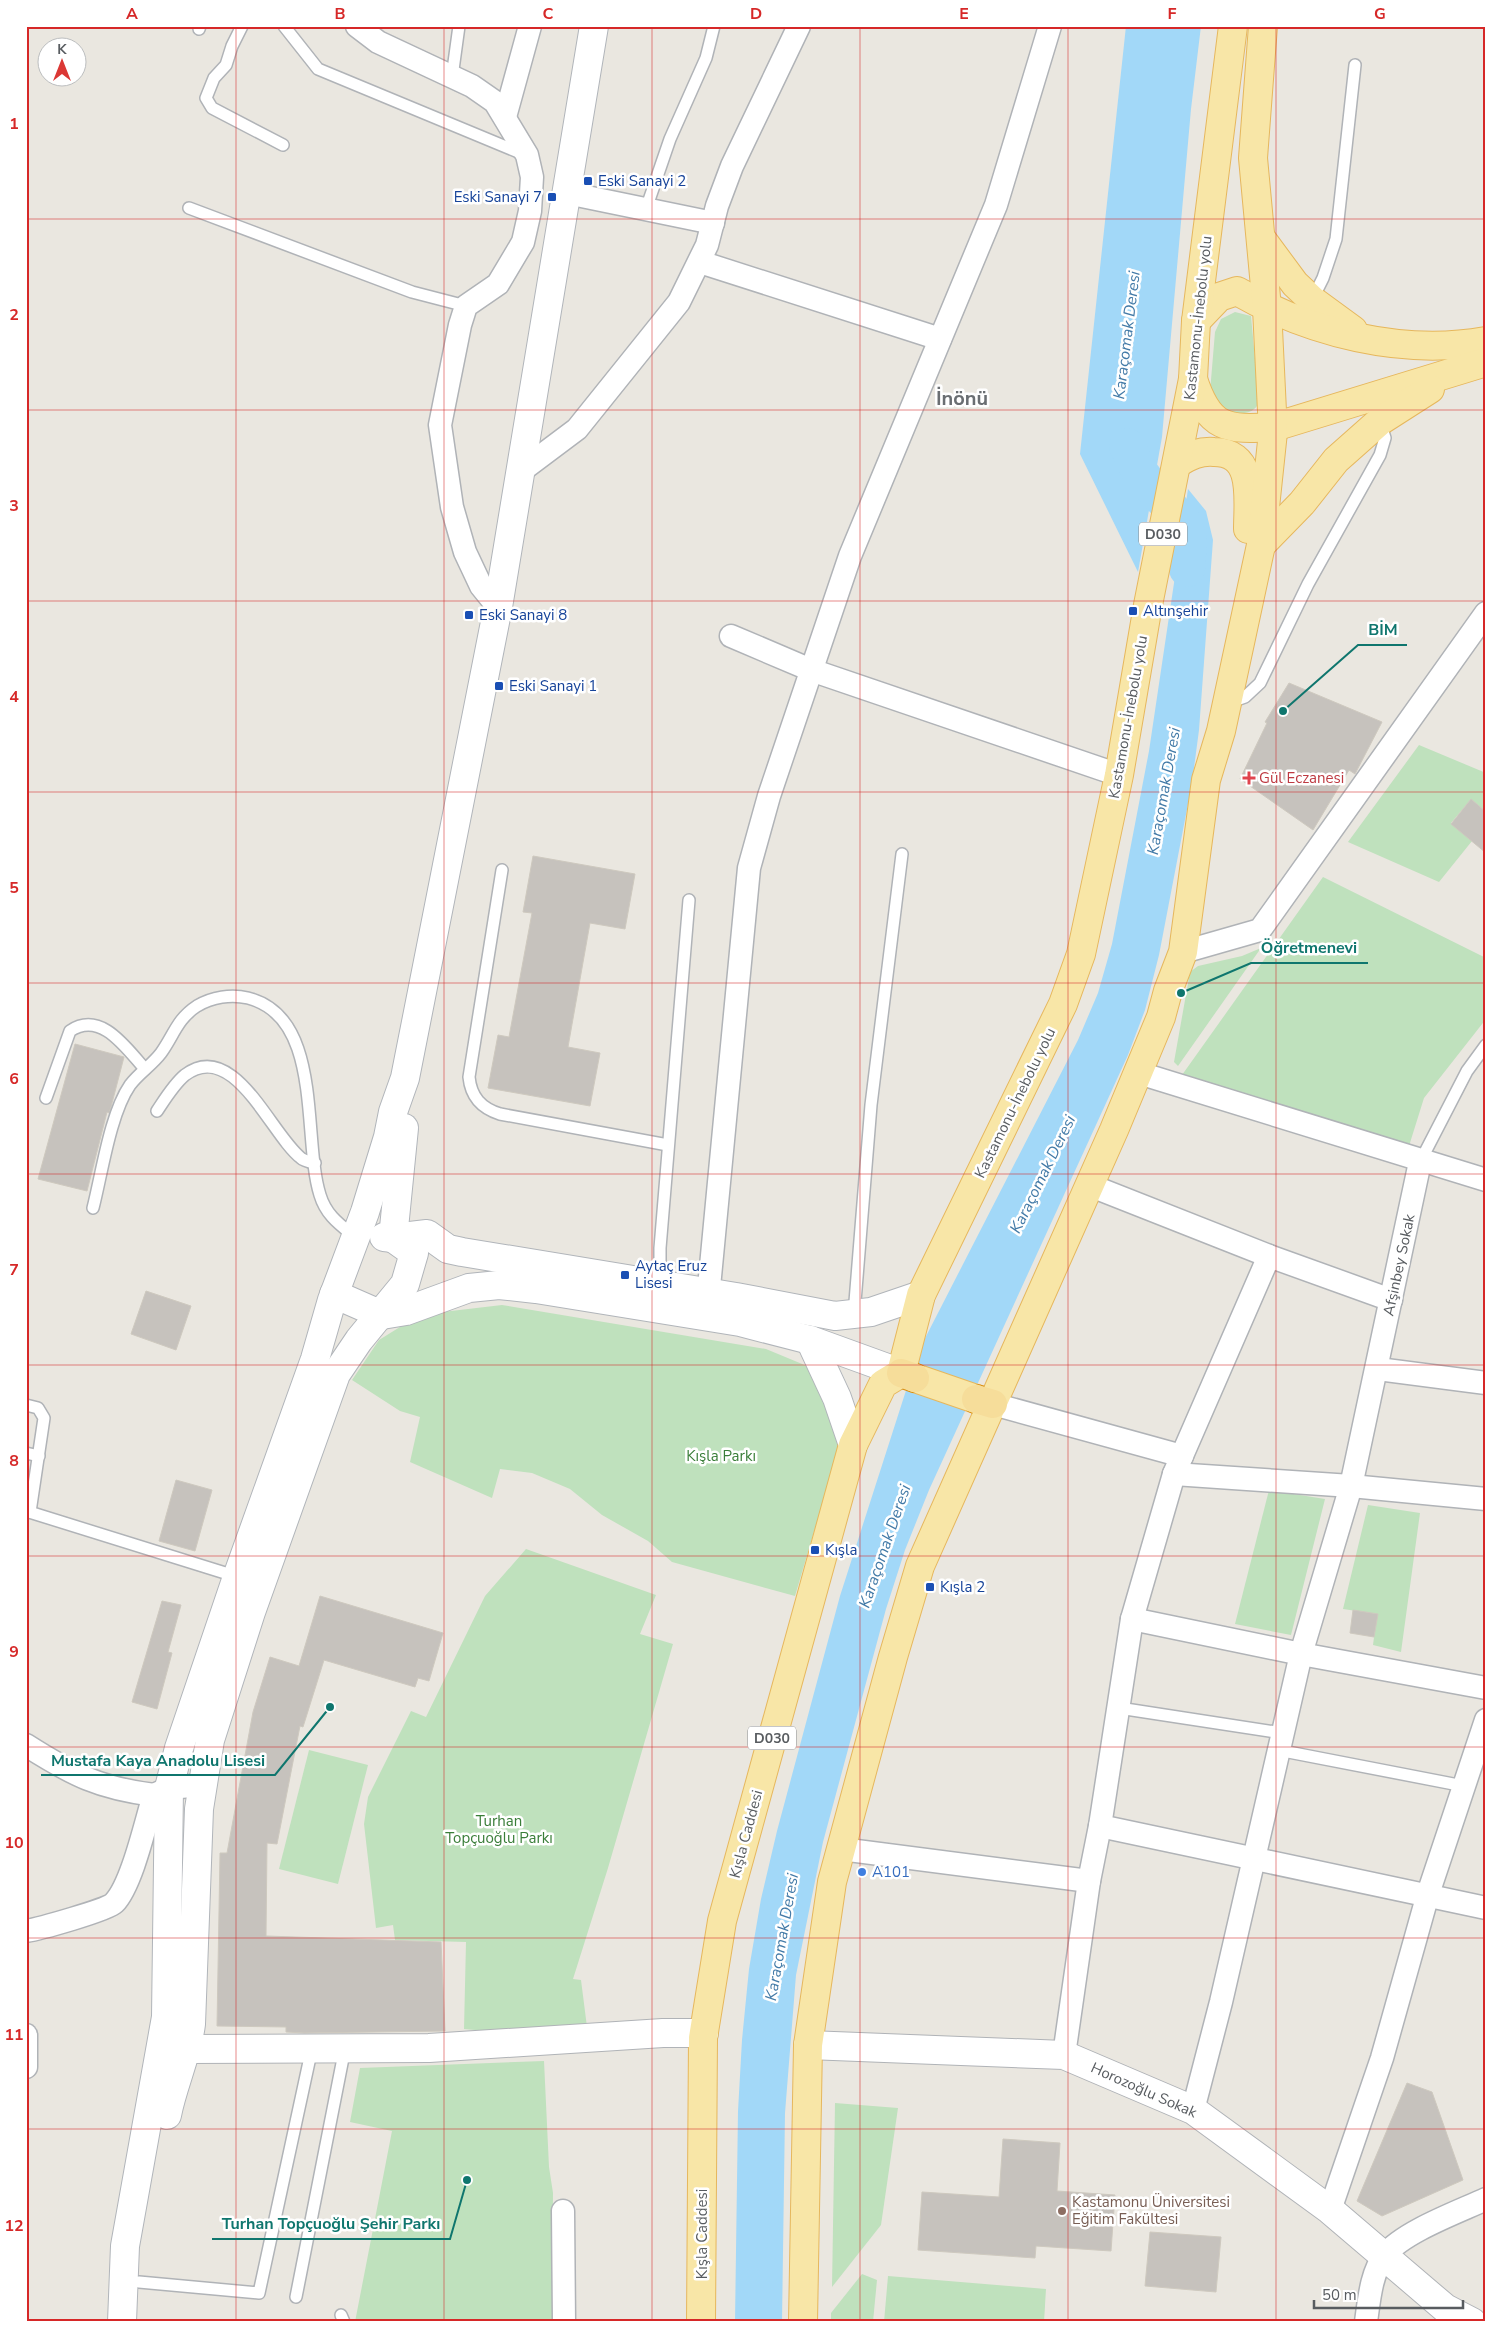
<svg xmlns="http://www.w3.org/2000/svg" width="1512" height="2348" viewBox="0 0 1512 2348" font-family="'Nunito Sans',sans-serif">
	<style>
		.green { fill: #bfe1bd }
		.water { fill: #a2d8f8 }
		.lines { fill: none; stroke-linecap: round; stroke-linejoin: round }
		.river { stroke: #a2d8f8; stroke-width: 36 }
		.building { fill: #c6c2bd; stroke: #cec9bf }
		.service-casing { stroke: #b0b3b7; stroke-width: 14 }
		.minor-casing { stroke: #b0b3b7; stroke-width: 25 }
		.tertiary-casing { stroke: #b0b3b7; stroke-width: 30 }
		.secondary-casing { stroke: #b1b5ba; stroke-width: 30 }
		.primary-casing { stroke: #e6b75d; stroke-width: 30 }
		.trunk-casing { stroke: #d98e11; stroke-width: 30 }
		.service { stroke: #fff; stroke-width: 11 }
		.minor { stroke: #fff; stroke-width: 22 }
		.tertiary { stroke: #fff; stroke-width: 28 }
		.secondary { stroke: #fff; stroke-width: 28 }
		.primary { stroke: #f8e6a7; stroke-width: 28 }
		.trunk { stroke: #f6dd9a; stroke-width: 28 }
		.grid { fill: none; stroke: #d62828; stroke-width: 1; stroke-opacity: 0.55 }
		.transit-dot { fill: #1a4fb4; stroke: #fff; stroke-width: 2 }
		.health-dot { fill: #e0444e; stroke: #fff; stroke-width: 2 }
		.shop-dot { fill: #3f7fe0; stroke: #fff; stroke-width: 2 }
		.education-dot { fill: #8d6e63; stroke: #fff; stroke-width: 2 }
		.labels { text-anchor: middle; stroke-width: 5; stroke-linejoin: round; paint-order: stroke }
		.shield { fill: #fff; stroke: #8a8d90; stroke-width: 1 }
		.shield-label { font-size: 14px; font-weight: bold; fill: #585c60 }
		.transit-label { font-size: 15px; fill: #164399; stroke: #fff; text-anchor: start }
		.street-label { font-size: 15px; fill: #585c60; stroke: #fff }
		.health-label { font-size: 15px; fill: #be3a42; stroke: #fff; text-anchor: start }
		.park-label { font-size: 15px; fill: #3a7e39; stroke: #fff }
		.shop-label { font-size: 15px; fill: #366cbe; stroke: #fff; text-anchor: start }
		.education-label { font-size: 15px; fill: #785e54; stroke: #fff; text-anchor: start }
		.water-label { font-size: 16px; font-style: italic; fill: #427aa7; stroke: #fff }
		.district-label { font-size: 20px; font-weight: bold; fill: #6a6e72; stroke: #fff }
		.leader { fill: none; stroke: #0f766e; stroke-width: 2 }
		.callout-dot { fill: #0f766e; stroke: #fff; stroke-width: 2 }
		.callout-label { font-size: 16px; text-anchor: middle; font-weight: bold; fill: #0f766e; stroke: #fff; stroke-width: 5; stroke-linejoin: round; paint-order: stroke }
		.neatline { fill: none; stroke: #d62828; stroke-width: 2 }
		.grid-label { font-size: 16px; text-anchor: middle; font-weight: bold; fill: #d62828 }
	</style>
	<rect width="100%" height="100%" fill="#eae7e0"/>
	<g class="green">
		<path d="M1235 312 1251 316 1259 402C1253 418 1231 415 1220 405 1217 402 1213 396 1210 392L1215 332 1221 319Z"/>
		<path d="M1419 745 1486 773V812L1471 799 1451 823 1472 841 1439 882 1348 842Z"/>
		<path d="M1323 877 1486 958V1019L1424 1098 1409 1146 1182 1075Z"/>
		<path d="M1261 948 1178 1066 1174 1062 1190 972 1198 966 1242 956Z"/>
		<path d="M502 1305 766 1349 807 1366 823 1387 841 1440 795 1596 672 1562 648 1541 602 1515 570 1489 532 1473 500 1469 492 1498 410 1462 420 1417 400 1411 352 1380 379 1340 408 1322 434 1313Z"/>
		<path d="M1269 1490 1325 1499 1291 1635 1235 1624Z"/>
		<path d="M1368 1505 1420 1513 1401 1652 1373 1645 1377 1614 1343 1609Z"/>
		<path d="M526 1549 656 1595 640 1634 673 1644 608 1868 573 1979 581 1980 587 2027 538 2036 464 2029 466 1942 395 1940 393 1925 376 1928 364 1824 368 1797 411 1711 426 1717 485 1596Z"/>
		<path d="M309 1750 368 1765 338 1884 279 1869Z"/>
		<path d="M544 2061 549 2167 553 2193 552 2322H355L392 2131 350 2122 360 2068Z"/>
		<path d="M835 2103 898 2108 881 2225 832 2287Z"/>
		<path d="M862 2274 877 2280 873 2322H831V2313Z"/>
		<path d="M888 2276 1046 2289 1044 2322H884Z"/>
	</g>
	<g class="water">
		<path d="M1126 26H1201L1191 109 1162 437 1138 572 1080 454Z"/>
		<path d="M1188 489 1206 511 1213 540 1199 730 1192 783 1159 955 1145 1010 1128 1055 929 1490 905 1550 886 1609 823 1842 796 1975 785 2113 782 2322H735L738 2111 742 2040 749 1969 761 1899 777 1831 840 1596 919 1350 1078 1040 1098 993 1112 944 1149 751Z"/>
	</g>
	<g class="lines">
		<path class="river" d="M1127 446 1138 469 1153 489 1183 521 1189 541 1187 569"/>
	</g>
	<g class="building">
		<path d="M1289 683 1382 722 1355 774 1349 770 1313 830 1240 779 1267 723 1265 722Z"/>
		<path d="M1471 799 1486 812V853L1451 824Z"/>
		<path d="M533 856 635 874 625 929 590 923 568 1047 600 1053 590 1106 488 1088 498 1035 509 1037 532 913 523 912Z"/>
		<path d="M75 1044 124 1057 111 1107 109 1113 107 1112 87 1191 38 1179Z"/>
		<path d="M146 1291 191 1306 176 1350 131 1334Z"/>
		<path d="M176 1480 212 1490 195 1551 159 1541Z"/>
		<path d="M320 1596 443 1633 429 1681 418 1678 415 1687 324 1660 303 1727 300 1726 277 1844 267 1843 266 1936 441 1942 445 2031 304 2033 286 2032V2027L217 2026 220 1853H227L253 1712 270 1657 299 1666Z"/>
		<path d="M162 1601 181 1605 168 1652 172 1653 157 1709 132 1702Z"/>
		<path d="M1353 1610 1378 1614 1374 1637 1350 1633Z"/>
		<path d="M1407 2083 1432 2092 1463 2180 1382 2216 1357 2201Z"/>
		<path d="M1003 2139 1060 2143 1057 2191 1115 2195 1111 2251 1036 2246 1035 2258 918 2250 922 2192 999 2197Z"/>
		<path d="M1150 2232 1221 2237 1216 2292 1145 2286Z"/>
	</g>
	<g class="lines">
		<g class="service-casing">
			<g id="service">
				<path d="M242 26 232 46 226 65 214 78 206 98 212 108 283 145"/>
				<path d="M284 26 318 69 523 154"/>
				<path d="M199 29 200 26"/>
				<path d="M452 77 459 26"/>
				<path d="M189 208 412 292 466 306"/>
				<path d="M646 209 670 139 706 58 714 26"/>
				<path d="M1312 300 1323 278 1336 239 1355 65"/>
				<path d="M1228 703 1245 697 1260 683 1308 584 1380 455 1385 438 1380 422"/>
				<path d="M502 870 469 1077C471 1097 481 1108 500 1114L668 1145"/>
				<path d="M46 1098 70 1031C101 1010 126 1048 145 1069"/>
				<path d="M157 1111C165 1099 174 1084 185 1075 234 1038 271 1135 301 1158 304 1161 310 1162 315 1163"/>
				<path d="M1420 1162 1467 1071 1486 1045"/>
				<path d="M93 1208C102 1173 110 1114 130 1085 139 1073 152 1065 161 1053 174 1035 177 1019 197 1006 212 997 231 994 248 998 324 1017 302 1138 320 1195 326 1215 339 1224 355 1237"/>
				<path d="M660 1285V1248L689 900"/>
				<path d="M854 1314 871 1105 902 854"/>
				<path d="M26 1405 38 1408 44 1418 30 1512"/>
				<path d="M26 1453 39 1456"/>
				<path d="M26 1511 238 1577"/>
				<path d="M1119 1708 1282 1733"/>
				<path d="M1278 1750 1464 1786"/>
				<path d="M139 2282 259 2293 312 2048"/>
				<path d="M296 2297 345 2048"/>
				<path d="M341 2315 344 2322"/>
			</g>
		</g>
		<g class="minor-casing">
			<g id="minor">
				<path d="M357 26 378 42 472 86 495 102 527 155 532 177 530 211 523 242 498 284 466 306 460 325 440 425 452 507 465 552 481 586 498 607"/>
				<path d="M505 117 530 26"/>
				<path d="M567 193 713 223"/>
				<path d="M700 262 940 339"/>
				<path d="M521 471 577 429 679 302 707 245 717 206 732 166 799 26"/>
				<path d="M731 636 811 670 1119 775"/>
				<path d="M1183 952 1260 930 1486 613"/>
				<path d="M1139 1073 1486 1180"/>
				<path d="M1089 1185 1269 1256 1391 1300"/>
				<path d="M707 1308 749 868 769 796 850 556 996 205 1050 26"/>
				<path d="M1378 1369 1486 1383"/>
				<path d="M993 1404 1182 1456"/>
				<path d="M1174 1474 1351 1486 1486 1499"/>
				<path d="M1132 1619 1301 1654 1486 1688"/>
				<path d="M26 1745C73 1775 99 1788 154 1795"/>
				<path d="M1100 1826 1486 1908"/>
				<path d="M841 1849 1089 1881"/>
				<path d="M26 1931C39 1929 107 1910 114 1903 132 1885 146 1821 154 1795L169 1788 202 1785"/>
				<path d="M26 2035V2067"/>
				<path d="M1064 2055 1089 1881 1100 1826 1132 1619 1174 1474 1269 1256"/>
				<path d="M1193 2110 1221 2002 1301 1654 1351 1486 1420 1162"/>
				<path d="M1330 2210 1382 2058 1428 1894 1486 1720"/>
				<path d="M563 2211 564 2322"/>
				<path d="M1366 2322C1369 2301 1371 2272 1385 2255 1403 2232 1458 2212 1486 2199"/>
			</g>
		</g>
		<g class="tertiary-casing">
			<g id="tertiary">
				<path d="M808 2045 1064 2055 1193 2110 1330 2210 1445 2308 1472 2322"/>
				<path d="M163 2046 188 2049 429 2048 663 2033H704"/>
			</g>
		</g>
		<g class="secondary-casing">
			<g id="secondary">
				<path d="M384 1237 393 1238 427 1234 448 1249 462 1252 736 1297 835 1316 871 1312 921 1295"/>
				<path d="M393 1238 404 1128"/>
				<path d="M334 1294 382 1315 406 1311 469 1288 499 1285 536 1289 740 1322 810 1340 901 1373"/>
				<path d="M810 1340 837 1398 853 1445"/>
				<path d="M167 2115C173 2084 187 2056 191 2024L199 1809 210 1740 251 1612 336 1374 359 1340 405 1284 414 1253 393 1238"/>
				<path d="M122 2322 125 2246 166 2017 169 1788 179 1748 237 1577 315 1359 332 1300 365 1212 388 1137 393 1112 405 1078 498 607 594 26"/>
			</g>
		</g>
		<g class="primary-casing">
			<g id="primary">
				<path d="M1261 238 1295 284 1312 300 1353 330"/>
				<path d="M1196 321 1219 297 1237 291C1310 333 1402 356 1486 341"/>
				<path d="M1193 379C1209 429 1226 430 1274 427L1486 362"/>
				<path d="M1178 463C1190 455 1200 451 1214 452 1256 452 1248 500 1248 529"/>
				<path d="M1261 545 1302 503 1336 460 1380 421 1430 389"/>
				<path d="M915 1378 976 1399"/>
				<path d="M701 2322 703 2038 722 1921 853 1445 883 1384 901 1373 921 1295 1063 1004 1081 954 1119 775 1148 605 1193 379 1196 321 1233 26"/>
				<path d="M803 2322 808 2045 832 1882 893 1657 920 1566 1114 1130 1161 1017 1168 991 1183 952 1206 780 1221 731 1261 545 1273 432 1267 308 1253 158 1263 26"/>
			</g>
		</g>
		<g class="trunk-casing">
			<g id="trunk">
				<path d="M901 1373 915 1378"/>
				<path d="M976 1399 993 1404"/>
			</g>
		</g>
		<use href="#service" class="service"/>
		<use href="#minor" class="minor"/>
		<use href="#tertiary" class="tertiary"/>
		<use href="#secondary" class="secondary"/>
		<use href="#primary" class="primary"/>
		<use href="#trunk" class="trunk"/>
	</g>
	<path class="grid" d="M236 26V2322M444 26V2322M652 26V2322M860 26V2322M1068 26V2322M1276 26V2322M26 219H1486M26 410H1486M26 601H1486M26 792H1486M26 983H1486M26 1174H1486M26 1365H1486M26 1556H1486M26 1747H1486M26 1938H1486M26 2129H1486"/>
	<g class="transit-dot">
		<rect x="583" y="176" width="10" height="10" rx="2.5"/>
		<rect x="547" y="192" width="10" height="10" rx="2.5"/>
		<rect x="1128" y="606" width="10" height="10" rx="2.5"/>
		<rect x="464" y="610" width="10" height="10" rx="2.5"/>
		<rect x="494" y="681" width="10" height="10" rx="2.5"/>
		<rect x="620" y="1270" width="10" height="10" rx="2.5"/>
		<rect x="810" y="1545" width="10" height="10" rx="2.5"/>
		<rect x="925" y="1582" width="10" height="10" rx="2.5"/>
	</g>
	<path class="health-dot" d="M1246.5 770.5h5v5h5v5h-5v5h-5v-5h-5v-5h5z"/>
	<circle class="shop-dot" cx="862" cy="1872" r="5"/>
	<circle class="education-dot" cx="1062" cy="2211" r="5"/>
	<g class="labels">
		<g class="shield">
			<rect x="1139" y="522.5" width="48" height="23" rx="4"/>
			<rect x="748" y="1726.5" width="48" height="23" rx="4"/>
		</g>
		<g class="shield-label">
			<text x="1163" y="539">D030</text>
			<text x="772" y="1743">D030</text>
		</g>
		<g class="transit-label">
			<text x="598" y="186">Eski Sanayi 2</text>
			<text x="542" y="202" text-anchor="end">Eski Sanayi 7</text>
			<text x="1143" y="616">Altınşehir</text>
			<text x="479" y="620">Eski Sanayi 8</text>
			<text x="509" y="691">Eski Sanayi 1</text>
			<text x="635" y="1271">Aytaç Eruz<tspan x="635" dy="17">Lisesi</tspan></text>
			<text x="825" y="1555">Kışla</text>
			<text x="940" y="1592">Kışla 2</text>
		</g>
		<g class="street-label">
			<text transform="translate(1198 318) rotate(-84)" y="5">Kastamonu-İnebolu yolu</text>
			<text transform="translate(1128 717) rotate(-80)" y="5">Kastamonu-İnebolu yolu</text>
			<text transform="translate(1015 1103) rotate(-64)" y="5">Kastamonu-İnebolu yolu</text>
			<text transform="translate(1399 1265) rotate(-78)" y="5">Afşinbey Sokak</text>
			<text transform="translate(746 1834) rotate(-75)" y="5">Kışla Caddesi</text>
			<text transform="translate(1144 2090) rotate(24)" y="5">Horozoğlu Sokak</text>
			<text transform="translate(702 2234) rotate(-90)" y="5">Kışla Caddesi</text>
		</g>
		<g class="health-label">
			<text x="1259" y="783">Gül Eczanesi</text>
		</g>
		<g class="park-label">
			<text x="721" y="1461">Kışla Parkı</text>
			<text x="499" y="1826">Turhan<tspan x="499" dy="17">Topçuoğlu Parkı</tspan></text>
		</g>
		<g class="shop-label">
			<text x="872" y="1877">A101</text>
		</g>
		<g class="education-label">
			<text x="1072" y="2207">Kastamonu Üniversitesi<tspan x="1072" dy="17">Eğitim Fakültesi</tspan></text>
		</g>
		<g class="water-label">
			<text transform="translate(1126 335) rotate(-83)" y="6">Karaçomak Deresi</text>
			<text transform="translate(1163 791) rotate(-80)" y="6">Karaçomak Deresi</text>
			<text transform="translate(1042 1174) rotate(-64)" y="6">Karaçomak Deresi</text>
			<text transform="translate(884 1546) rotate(-71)" y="6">Karaçomak Deresi</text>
			<text transform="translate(781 1937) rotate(-80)" y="6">Karaçomak Deresi</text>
		</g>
		<g class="district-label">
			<text x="962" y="405">İnönü</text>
		</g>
	</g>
	<path class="leader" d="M1283 711L1358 645H1407M1181 993L1251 963H1368M330 1707L275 1775H41M467 2180L450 2239H212"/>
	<g class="callout-dot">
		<circle cx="1283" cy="711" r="5"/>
		<circle cx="1181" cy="993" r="5"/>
		<circle cx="330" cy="1707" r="5"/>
		<circle cx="467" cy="2180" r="5"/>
	</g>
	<g class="callout-label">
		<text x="1383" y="635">BİM</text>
		<text x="1309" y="953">Öğretmenevi</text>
		<text x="158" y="1766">Mustafa Kaya Anadolu Lisesi</text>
		<text x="331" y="2229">Turhan Topçuoğlu Şehir Parkı</text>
	</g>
	<rect width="1512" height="2348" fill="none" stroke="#ffffff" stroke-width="55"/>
	<g transform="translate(62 62)"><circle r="24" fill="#ffffff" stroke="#bcbebf"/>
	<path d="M0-4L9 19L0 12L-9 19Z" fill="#db3835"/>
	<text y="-8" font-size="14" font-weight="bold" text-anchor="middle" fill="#585c60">K</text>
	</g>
	<path d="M1314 2300v8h149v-8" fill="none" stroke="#585c60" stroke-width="2.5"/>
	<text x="1322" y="2300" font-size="15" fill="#585c60" stroke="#ffffff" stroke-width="4" paint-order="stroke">50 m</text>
	<rect x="28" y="28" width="1456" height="2292" class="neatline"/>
	<g class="grid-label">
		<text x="132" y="19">A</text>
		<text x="340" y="19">B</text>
		<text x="548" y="19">C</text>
		<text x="756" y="19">D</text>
		<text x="964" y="19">E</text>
		<text x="1172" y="19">F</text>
		<text x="1380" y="19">G</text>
		<text x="14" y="129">1</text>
		<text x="14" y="320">2</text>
		<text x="14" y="511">3</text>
		<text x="14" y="702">4</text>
		<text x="14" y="893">5</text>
		<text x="14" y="1084">6</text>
		<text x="14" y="1275">7</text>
		<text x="14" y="1466">8</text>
		<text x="14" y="1657">9</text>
		<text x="14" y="1848">10</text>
		<text x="14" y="2040">11</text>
		<text x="14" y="2231">12</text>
	</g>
</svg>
